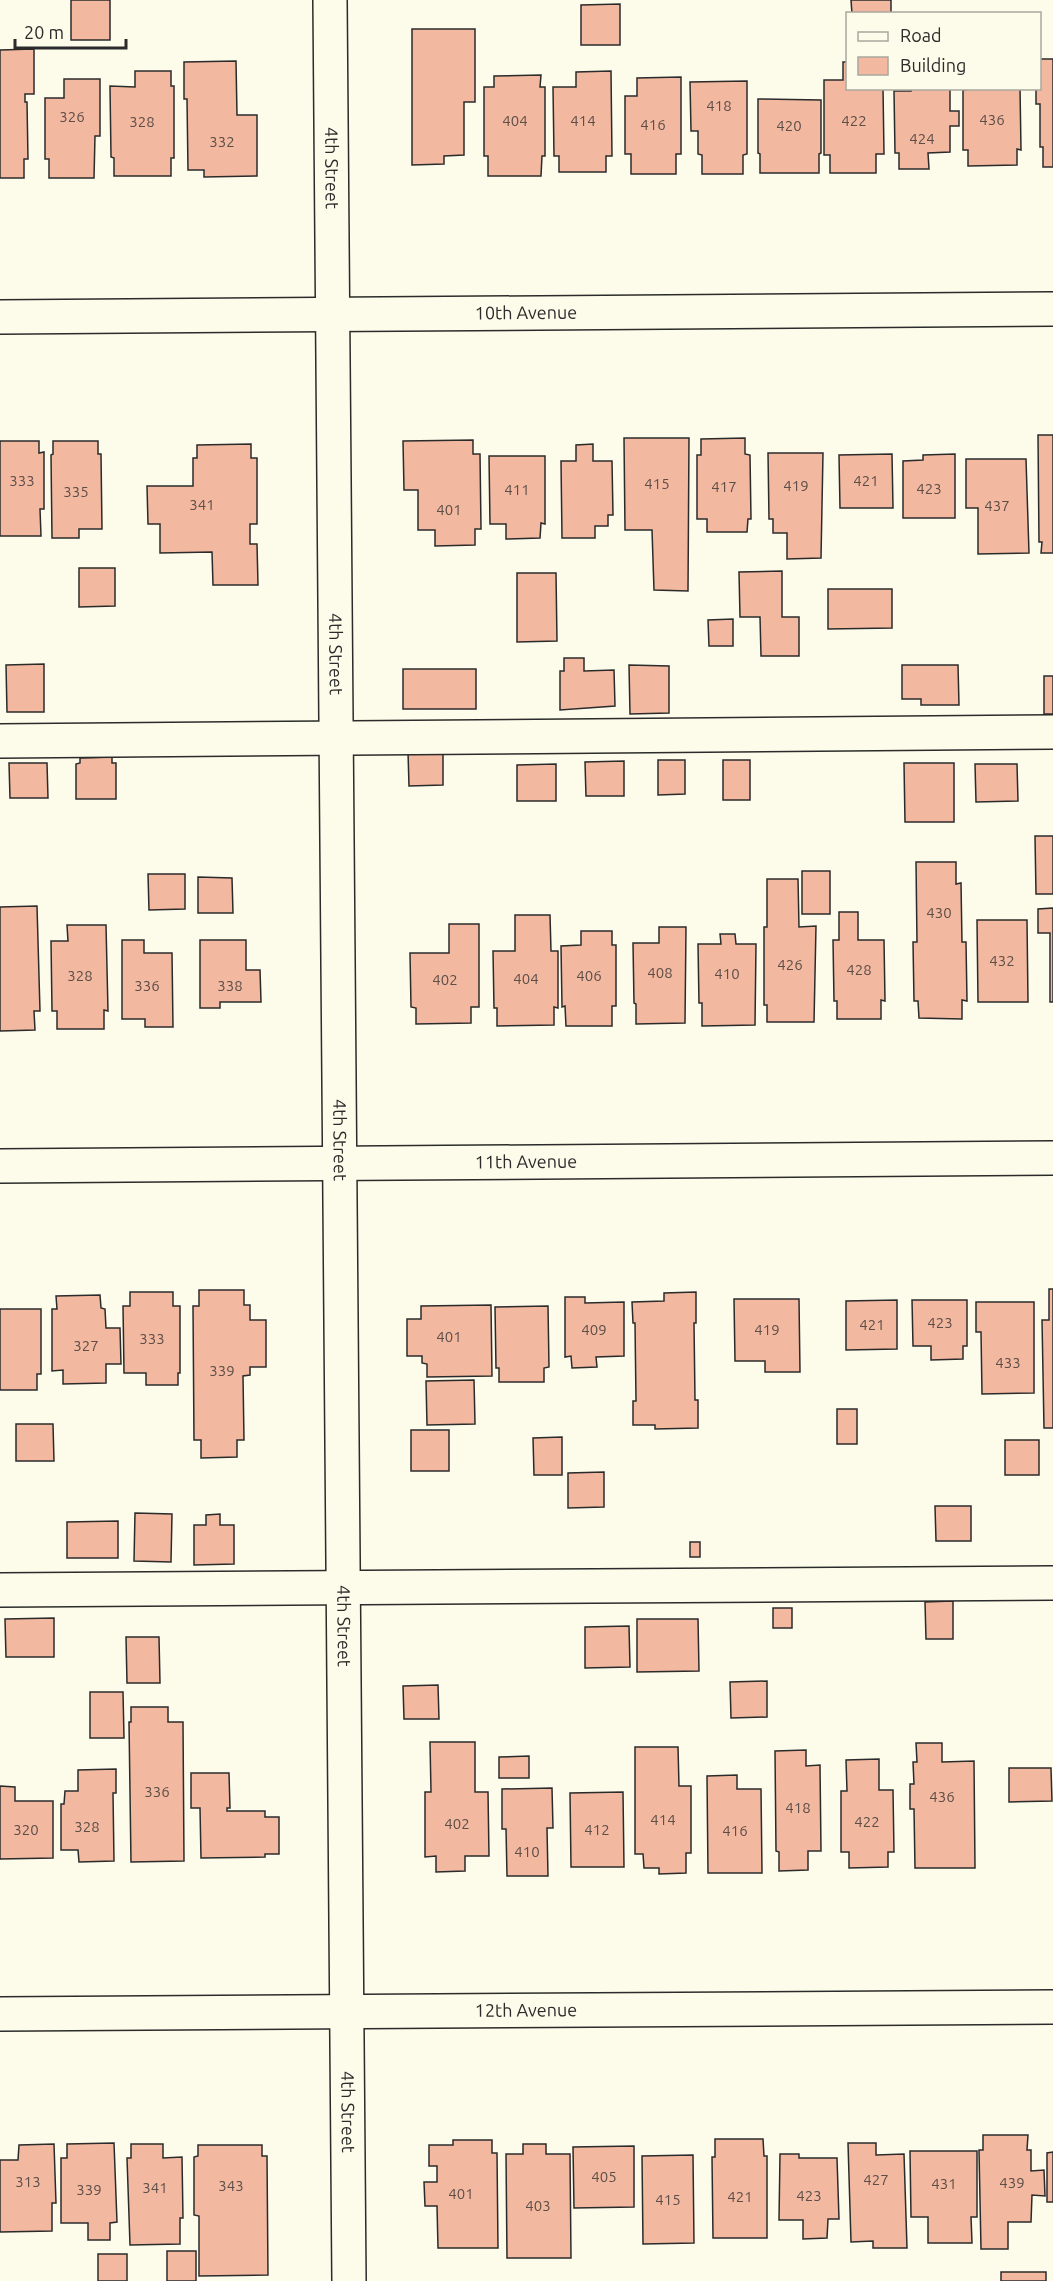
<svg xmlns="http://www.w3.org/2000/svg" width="1053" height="2281" viewBox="0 0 1053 2281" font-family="Ubuntu,sans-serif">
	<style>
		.building { fill: #f2b8a0; stroke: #2b2b2b; stroke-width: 1.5 }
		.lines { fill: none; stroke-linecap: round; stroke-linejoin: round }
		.minor-casing { stroke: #2b2b2b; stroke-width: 36 }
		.minor { stroke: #fdfbea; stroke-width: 33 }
		.labels { text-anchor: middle; stroke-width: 4.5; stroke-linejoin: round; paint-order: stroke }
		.number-label { font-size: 15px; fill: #5d4e48 }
		.street-label { font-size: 18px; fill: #2b2b2b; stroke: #fdfbea }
	</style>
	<rect width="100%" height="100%" fill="#fdfbea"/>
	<g class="building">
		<rect x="71" y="0" width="39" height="40"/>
		<path d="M851 0H891V14H852Z"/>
		<path d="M620 4V45H581V5Z"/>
		<path d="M412 29H475V102H464V155L444 156V164L412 165Z"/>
		<path d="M34 49V94H25V102H27L28 159H24V178H0V50Z"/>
		<path d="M1040 59H1053V167H1043V147H1040V104H1036V88H1040Z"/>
		<path d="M236 61 237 115H257V176L204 177V170H188L187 99H184V62Z"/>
		<path d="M843 62H848V88H883L884 154H876V173H830V155H824V80H843Z"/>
		<path d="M135 71H171V86H174V158H171V176H114V158L111 157 110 86 135 87Z"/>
		<path d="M611 71 612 156H606V172H559V156H554L553 87H576V72Z"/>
		<path d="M541 75 540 87H545V156H542L541 176H488V156H484V87H494V76Z"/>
		<path d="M681 77V154H676V174H631V154H625V96H637V78Z"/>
		<path d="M64 79H100V136H95L94 178H49V159H45V98H64Z"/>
		<path d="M747 81V154L743 155V174H702V155L698 154V131H691L690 82Z"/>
		<path d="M911 88H950V111H959V126H950V152L928 153 929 169H899V153H895L894 91H911Z"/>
		<path d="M977 88H1020L1021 150 1017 149V165L968 166V150H963V90Z"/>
		<path d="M758 99 821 100V153L819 154V173H760V154L758 153Z"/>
		<path d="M1038 435H1053V553H1041L1042 542H1039Z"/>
		<path d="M624 438H689L688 591 654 590 652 530H625Z"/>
		<path d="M745 438V454L750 455 751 519H748L747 532H707V519H697V455H701V439Z"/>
		<path d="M473 440V454H480L481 529H475V545L435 546V530H418V490H404L403 441Z"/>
		<path d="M0 441H39V453L44 452V509H40L41 536H0Z"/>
		<path d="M53 441H98V454H101L102 529H79V538H52L51 455 53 454Z"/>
		<path d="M251 444V458H257V524H250V544H257L258 585H213L212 552 160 553V524H148L147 486H193V458H197V445Z"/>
		<path d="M593 444V461H612L613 515H608V526H595V538H562L561 461H576V445Z"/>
		<path d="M768 453H823L821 558 787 559V533H773V519H769Z"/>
		<path d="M892 454 893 508H840L839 455Z"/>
		<path d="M955 454V518H903V461L923 460V455Z"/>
		<path d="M489 456H545V524L541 523 540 538 506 539V524H490Z"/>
		<path d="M966 459H1026L1029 553 978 554V508H966Z"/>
		<path d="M79 568H115V606L79 607Z"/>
		<path d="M782 571V617H799V656H761L760 617H740L739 572Z"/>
		<path d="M517 573H556L557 641 517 642Z"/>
		<path d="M828 589H892V628L828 629Z"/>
		<path d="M733 619V646H709L708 620Z"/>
		<path d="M564 658H584V671L614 670 615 706 560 710V671H564Z"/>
		<path d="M44 664V712H7L6 665Z"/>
		<path d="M629 665 669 666V713L630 714Z"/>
		<path d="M902 665H958L959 705H921V699H902Z"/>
		<rect x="403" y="669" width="73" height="40"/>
		<rect x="1044" y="676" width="9" height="38"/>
		<path d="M408 752H443V785L409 786Z"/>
		<path d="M112 757V763H116V799H76V764L80 763V758Z"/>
		<path d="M658 760H685V794L658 795Z"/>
		<rect x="723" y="760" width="27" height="40"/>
		<path d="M624 761V796H586L585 762Z"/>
		<path d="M9 763H47L48 798H10Z"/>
		<path d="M904 763H954V822H905Z"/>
		<path d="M556 764V801H517V765Z"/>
		<path d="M975 764H1017L1018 801 976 802Z"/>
		<path d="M1035 836H1053V894H1036Z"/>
		<path d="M916 862H956V884L961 883 962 942H966L967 1001 962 1000V1019L919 1018 918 1001H914L913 942H917Z"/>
		<rect x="802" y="871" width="28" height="43"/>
		<path d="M148 874H185V909L149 910Z"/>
		<path d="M198 877 232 878 233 913H198Z"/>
		<path d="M767 879H798L799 927 816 926 814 1022H767V1005H764V927H767Z"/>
		<path d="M37 906 40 1011H34L35 1030 0 1031V907Z"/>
		<path d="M1053 908V1002H1050V933H1038V909Z"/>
		<path d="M839 912H858V940H884L885 1001 881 1000V1019H837V1001H834L833 940H839Z"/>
		<path d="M515 915H550L551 951H558V1008L554 1007V1025L497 1026V1008H494L493 951H515Z"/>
		<path d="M977 920H1027L1028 1002H978Z"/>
		<path d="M449 924H479V1007H471V1023L416 1024V1008L411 1007 410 953H449Z"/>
		<path d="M67 925H106L108 1011 104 1010V1029H57V1011H52L51 941H68Z"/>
		<path d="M659 927H686L685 1023 636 1024V1004L634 1003 633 943H659Z"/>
		<path d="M581 931H612V945H616V1006H612V1026H566L565 1006 562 1007 561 946 581 945Z"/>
		<path d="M720 934H735L736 944H756L755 1025 702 1026V1003H699L698 944H721Z"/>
		<path d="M122 940H144V953H172L173 1027H145V1019H122Z"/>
		<path d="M200 940H246V970H260L261 1002H220V1008H200Z"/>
		<path d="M1049 1289H1053V1428H1044L1042 1320H1049Z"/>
		<path d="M199 1290H244V1305H250V1320H266V1367H250V1375L243 1376 244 1440H237V1457L201 1458V1440H194L193 1306H199Z"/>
		<path d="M130 1292H173V1306H180V1373H178V1385H146V1373H124L123 1306H130Z"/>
		<path d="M696 1292V1323H694L695 1400H698V1428L655 1429V1425H633V1401H636L635 1323H633L632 1302 664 1301V1293Z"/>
		<path d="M100 1295 101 1308 105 1309 106 1328H120L121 1364H106V1383L63 1384V1370L52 1371V1309H57L56 1296Z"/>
		<path d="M565 1297H585V1303L624 1302V1356L596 1357 597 1367 572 1368 571 1356 565 1357Z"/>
		<path d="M734 1299H799L800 1372H765V1361H735Z"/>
		<path d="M897 1300V1349L846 1350V1301Z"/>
		<path d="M912 1300H967V1346H963V1359L931 1360V1346H913Z"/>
		<path d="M976 1302H1034V1393L982 1394 981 1332H976Z"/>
		<path d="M491 1305 492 1376 427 1377V1364L422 1363V1356H407V1319H421V1306Z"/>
		<path d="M548 1306 549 1367 544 1368V1382H499V1368H496L495 1307Z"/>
		<path d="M0 1309H41V1374H37V1390H0Z"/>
		<path d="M474 1380 475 1424 427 1425 426 1381Z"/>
		<rect x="837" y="1409" width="20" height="35"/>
		<path d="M16 1424H53L54 1461H16Z"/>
		<rect x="411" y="1430" width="38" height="41"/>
		<path d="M562 1437V1475H534L533 1438Z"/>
		<rect x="1005" y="1440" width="34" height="35"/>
		<path d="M604 1472V1507L568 1508V1473Z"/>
		<path d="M935 1506H971V1541H936Z"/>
		<path d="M135 1513 172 1514 171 1562 134 1561Z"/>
		<path d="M220 1514V1525H234V1564L194 1565V1525H206V1515Z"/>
		<path d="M118 1521V1558H67V1522Z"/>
		<rect x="690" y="1542" width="10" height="15"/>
		<path d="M953 1601V1639H926L925 1602Z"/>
		<rect x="773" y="1608" width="19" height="20"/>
		<path d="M54 1618V1657H6L5 1619Z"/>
		<path d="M637 1619H698L699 1671 637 1672Z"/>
		<path d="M629 1626 630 1667 585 1668V1627Z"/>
		<path d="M126 1637H159L160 1683H127Z"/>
		<path d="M767 1681V1717L731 1718 730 1682Z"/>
		<path d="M438 1685 439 1719H404L403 1686Z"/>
		<path d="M90 1692H123L124 1738H90Z"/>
		<path d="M131 1707H168V1722H183L184 1861 131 1862 129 1722H131Z"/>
		<path d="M430 1742H475V1792H488L489 1856H465V1871L436 1872V1856L425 1857V1792H431Z"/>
		<path d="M916 1743H942V1762L974 1761 975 1868H915L914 1809H910V1784H914L913 1762H917Z"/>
		<path d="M635 1747H678L679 1786H691V1853H686V1873L659 1874V1868H644L643 1854H635Z"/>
		<path d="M806 1750V1766L820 1765 821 1851H808V1870L779 1871V1852L776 1851 775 1751Z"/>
		<path d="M529 1756V1778H499V1757Z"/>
		<path d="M879 1759V1790H893L894 1852H888V1867L849 1868V1852H841V1791H847L846 1760Z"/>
		<path d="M1009 1768H1051L1052 1801 1009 1802Z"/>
		<path d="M116 1769V1793H113L114 1861 79 1862 78 1850H61V1804H64L65 1791H78V1770Z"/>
		<path d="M191 1773H229L230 1808H227V1811H265V1817H279V1854H265V1857L201 1858 200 1808H191Z"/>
		<path d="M737 1775V1789H761L762 1873H708L707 1776Z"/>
		<path d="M0 1786 15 1787V1801H53V1858L0 1859Z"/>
		<path d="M552 1788 553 1828H547L548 1876H507L506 1829H502V1789Z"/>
		<path d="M623 1792 624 1867H571L570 1793Z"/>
		<path d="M983 2135H1028L1027 2150H1031V2171L1044 2170 1045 2196 1032 2195 1031 2222H1008V2249H981L979 2150H983Z"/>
		<path d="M715 2139H763L764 2156H767V2238H713L712 2157H715Z"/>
		<path d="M453 2140H492V2153H497L498 2248H438L437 2206H425L424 2182H437V2166H429V2145H453Z"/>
		<path d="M114 2143 117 2222 110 2223V2240H88V2223H61V2158H67V2144Z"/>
		<path d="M848 2143H876V2155L904 2154 907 2248H873V2241L851 2242Z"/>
		<path d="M54 2144 56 2203H52V2231L0 2232V2160H18L19 2145Z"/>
		<path d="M131 2144H163V2158L182 2157 183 2218H180V2244L130 2245 127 2158H131Z"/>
		<path d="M523 2144H546V2154H570L571 2258H507L506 2154H523Z"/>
		<path d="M198 2145H262V2156H267L268 2275 199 2276V2216L194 2215V2157L198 2156Z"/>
		<path d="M634 2146V2207L574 2208 573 2147Z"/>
		<path d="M910 2151H977V2217H971L972 2243H928V2217H911Z"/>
		<path d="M1053 2152V2202H1047V2153Z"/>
		<path d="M780 2154H799V2158H837L839 2219H828L827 2238 803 2239V2220H779Z"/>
		<path d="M693 2155 694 2243 643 2244 642 2156Z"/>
		<rect x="167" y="2251" width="29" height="30"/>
		<rect x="98" y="2254" width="29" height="27"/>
		<rect x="1001" y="2272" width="45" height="9"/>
	</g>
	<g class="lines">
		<g class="minor-casing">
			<g id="minor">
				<path id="s1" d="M330 0 349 2281"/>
				<path id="s2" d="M0 317 1053 309"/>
				<path d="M0 741 1053 732"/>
				<path id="s3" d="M0 1166 1053 1158"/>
				<path d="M0 1590 1053 1583"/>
				<path id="s4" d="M0 2014 1053 2007"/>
			</g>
		</g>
		<use href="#minor" class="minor"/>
	</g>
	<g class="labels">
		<g class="number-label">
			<text x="719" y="111">418</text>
			<text x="72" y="122">326</text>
			<text x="992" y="125">436</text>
			<text x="515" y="126">404</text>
			<text x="583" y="126">414</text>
			<text x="854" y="126">422</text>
			<text x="142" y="127">328</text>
			<text x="653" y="130">416</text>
			<text x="789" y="131">420</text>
			<text x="922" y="144">424</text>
			<text x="222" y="147">332</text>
			<text x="22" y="486">333</text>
			<text x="866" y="486">421</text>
			<text x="657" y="489">415</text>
			<text x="796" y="491">419</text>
			<text x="724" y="492">417</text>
			<text x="929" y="494">423</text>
			<text x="517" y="495">411</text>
			<text x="76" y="497">335</text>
			<text x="202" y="510">341</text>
			<text x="997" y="511">437</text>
			<text x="449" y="515">401</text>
			<text x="939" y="918">430</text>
			<text x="1002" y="966">432</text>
			<text x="790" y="970">426</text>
			<text x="859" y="975">428</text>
			<text x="660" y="978">408</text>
			<text x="727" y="979">410</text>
			<text x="80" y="981">328</text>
			<text x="589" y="981">406</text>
			<text x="526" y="984">404</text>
			<text x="445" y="985">402</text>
			<text x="147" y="991">336</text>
			<text x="230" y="991">338</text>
			<text x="940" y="1328">423</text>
			<text x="872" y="1330">421</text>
			<text x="594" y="1335">409</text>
			<text x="767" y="1335">419</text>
			<text x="449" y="1342">401</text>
			<text x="152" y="1344">333</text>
			<text x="86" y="1351">327</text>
			<text x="1008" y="1368">433</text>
			<text x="222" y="1376">339</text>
			<text x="157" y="1797">336</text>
			<text x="942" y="1802">436</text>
			<text x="798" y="1813">418</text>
			<text x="663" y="1825">414</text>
			<text x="867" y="1827">422</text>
			<text x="457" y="1829">402</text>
			<text x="87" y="1832">328</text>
			<text x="26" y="1835">320</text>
			<text x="597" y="1835">412</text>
			<text x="735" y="1836">416</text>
			<text x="527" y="1857">410</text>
			<text x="604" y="2182">405</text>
			<text x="876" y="2185">427</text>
			<text x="28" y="2187">313</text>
			<text x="1012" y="2188">439</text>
			<text x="944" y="2189">431</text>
			<text x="231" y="2191">343</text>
			<text x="155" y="2193">341</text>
			<text x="89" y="2195">339</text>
			<text x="461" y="2199">401</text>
			<text x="809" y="2201">423</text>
			<text x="740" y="2202">421</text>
			<text x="668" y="2205">415</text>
			<text x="538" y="2211">403</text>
		</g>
		<g class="street-label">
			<text dy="6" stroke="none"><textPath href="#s1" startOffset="168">4th Street</textPath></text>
			<text dy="6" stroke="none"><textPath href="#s2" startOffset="526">10th Avenue</textPath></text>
			<text dy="6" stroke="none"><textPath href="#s1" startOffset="654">4th Street</textPath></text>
			<text dy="6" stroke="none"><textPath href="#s1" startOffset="1140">4th Street</textPath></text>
			<text dy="6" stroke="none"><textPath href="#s3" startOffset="526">11th Avenue</textPath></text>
			<text dy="6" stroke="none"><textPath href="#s1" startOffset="1626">4th Street</textPath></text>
			<text dy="6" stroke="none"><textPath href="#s4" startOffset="526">12th Avenue</textPath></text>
			<text dy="6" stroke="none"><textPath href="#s1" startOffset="2112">4th Street</textPath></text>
		</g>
	</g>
	<rect x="846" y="12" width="195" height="78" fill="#fdfbea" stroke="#a9a89e" stroke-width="1.5"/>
	<rect x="858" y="32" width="30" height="9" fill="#fdfbea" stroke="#a9a89e" stroke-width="1.5"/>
	<text x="900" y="42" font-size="18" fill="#2b2b2b">Road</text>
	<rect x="858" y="57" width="30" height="18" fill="#f2b8a0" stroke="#a9a89e" stroke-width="1.5"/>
	<text x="900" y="72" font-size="18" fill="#2b2b2b">Building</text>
	<path d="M15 39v9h111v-9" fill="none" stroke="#2b2b2b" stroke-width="3"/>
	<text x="24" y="39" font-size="18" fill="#2b2b2b" stroke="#fdfbea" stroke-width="4.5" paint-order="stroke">20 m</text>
</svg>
